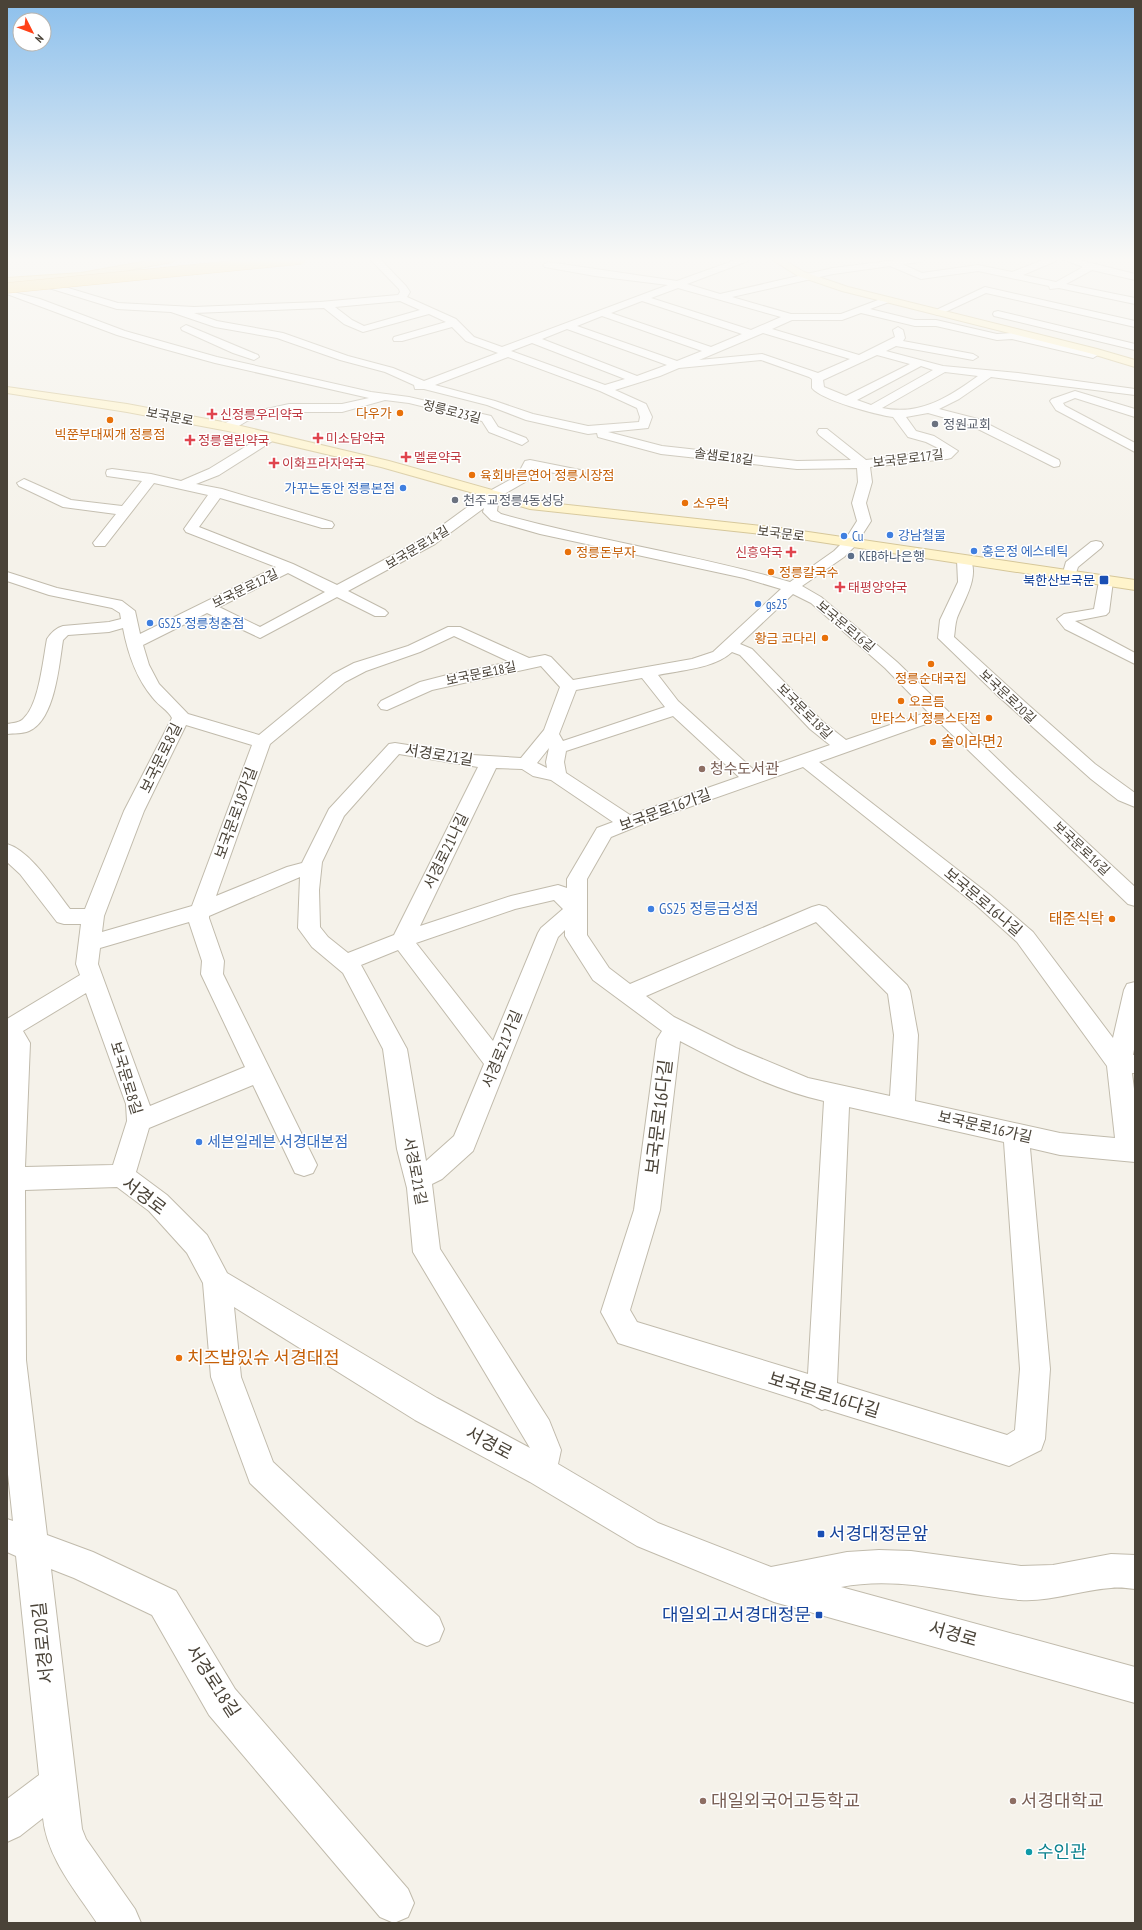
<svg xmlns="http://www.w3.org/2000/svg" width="1142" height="1930" viewBox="0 0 1142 1930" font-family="'PT Sans Narrow','Noto Sans KR',sans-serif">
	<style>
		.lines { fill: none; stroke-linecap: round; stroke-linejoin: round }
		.minor-casing { stroke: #c1bbac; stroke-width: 2 }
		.secondary-casing { stroke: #d6c79a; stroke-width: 2 }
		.primary-casing { stroke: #e7c467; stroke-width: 2 }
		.minor { fill: #fff; fill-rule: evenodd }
		.secondary { fill: #fff4cb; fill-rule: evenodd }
		.primary { fill: #ffe59a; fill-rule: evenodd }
		.trunk-bridge-casing { stroke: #e2a738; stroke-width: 11; stroke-linecap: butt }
		.trunk-bridge { stroke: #ffdc83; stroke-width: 10 }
		.food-dot { fill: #e8710a; stroke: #fff; stroke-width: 1.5 }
		.health-dot { fill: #e0444e; stroke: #fff; stroke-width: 1.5 }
		.worship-dot { fill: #6b7280; stroke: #fff; stroke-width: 1.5 }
		.shop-dot { fill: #3f7fe0; stroke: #fff; stroke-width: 1.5 }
		.service-dot { fill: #5c6f8a; stroke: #fff; stroke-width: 1.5 }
		.transit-dot { fill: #1a4fb4; stroke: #fff; stroke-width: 1.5 }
		.education-dot { fill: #8d6e63; stroke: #fff; stroke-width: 1.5 }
		.culture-dot { fill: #0f9aa8; stroke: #fff; stroke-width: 1.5 }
		.labels { text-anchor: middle; stroke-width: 3; stroke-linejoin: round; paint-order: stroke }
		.far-street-label { font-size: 13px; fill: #4a4338; stroke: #fff }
		.far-food-label { font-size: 13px; fill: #c56008; stroke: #fff; text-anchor: start }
		.far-health-label { font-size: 13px; fill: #be3a42; stroke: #fff; text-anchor: start }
		.far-worship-label { font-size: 13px; fill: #5b616d; stroke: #fff; text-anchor: start }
		.far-shop-label { font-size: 13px; fill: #366cbe; stroke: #fff; text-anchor: start }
		.far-service-label { font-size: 13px; fill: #4e5e75; stroke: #fff; text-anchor: start }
		.far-transit-label { font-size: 13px; fill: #164399; stroke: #fff; text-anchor: end }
		.food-label { font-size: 15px; fill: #c56008; stroke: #fff; text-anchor: start }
		.street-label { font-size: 15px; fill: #4a4338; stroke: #fff }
		.education-label { font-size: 15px; fill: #785e54; stroke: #fff; text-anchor: start }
		.shop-label { font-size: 15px; fill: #366cbe; stroke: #fff; text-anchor: start }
		.near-street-label { font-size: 18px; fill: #4a4338; stroke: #fff }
		.near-food-label { font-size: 18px; fill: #c56008; stroke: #fff; text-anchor: start }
		.near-transit-label { font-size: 18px; fill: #164399; stroke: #fff; text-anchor: start }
		.near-education-label { font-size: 18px; fill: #785e54; stroke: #fff; text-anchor: start }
		.near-culture-label { font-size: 18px; fill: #0d838f; stroke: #fff; text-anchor: start }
	</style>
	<rect width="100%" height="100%" fill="#f5f2ea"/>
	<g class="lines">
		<g class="minor-casing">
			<g id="minor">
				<path d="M370 259H380L406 286 410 292 407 297 456 319 474 337 502 347 668 285 595 276 545 267 543 265 548 262 677 281 738 259H749L748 261 687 284 720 294 833 268 904 259H925L921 262 902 264 922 273 978 265 1012 272 1046 259H1057L1056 261 1023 275 1056 282 1083 267 1062 259H1075L1135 274V280L1092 270 1066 284 1135 298V304L1059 288 1050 289 1049 286 978 271 921 279 890 266 833 274 732 297 791 314H841L886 297 891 300 889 302 870 309 915 320H936L997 334 1012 333 1097 353 1098 355 1093 358 1012 339 997 340 936 326H915L861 313 842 320H792L772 329 859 355 895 337 893 330 898 327 903 330 905 338 903 341 973 354 978 357 973 360 896 346 886 351 943 366 1018 373 1135 389V395L991 377 959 399 939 409 978 419 1059 460 1060 463 1059 466 1054 467 970 425 928 413 906 417 916 431 934 436 958 451 951 458 947 459 870 467 872 482 866 503 871 521 855 546 844 557 802 586 821 597 897 662 1014 775 1135 887V906L1128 904 937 720 819 762 990 895 1033 932 1113 1038 1124 990 1127 984 1135 982V1044L1133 1055H1135V1073H1132L1135 1097V1162L1060 1155 1030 1148 1050 1369 1045 1439 1041 1450 1009 1466 825 1409 822 1410 811 1404 618 1343 601 1312 634 1210 657 1039 662 1031 593 980 565 936V930L558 937 473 1151 442 1179 432 1184 440 1249 549 1420 561 1450 558 1464 658 1523 771 1567 847 1552 879 1550 911 1551 1021 1566 1053 1565 1111 1554 1135 1555V1589C1127 1588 1118 1587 1111 1588 1080 1590 1051 1602 1020 1600 961 1595 901 1575 841 1587L1135 1667V1703L774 1602 637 1546 530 1482 415 1420 234 1307 241 1377 273 1462 439 1617 444 1629 439 1641 427 1646 415 1641 250 1483 211 1377 203 1283 187 1253 149 1211 117 1187 25 1190 26 1360 47 1535 93 1552 176 1591 235 1689 408 1889 414 1903 408 1917 394 1923 380 1917 209 1715 152 1615 74 1578 51 1569 82 1829 86 1839 135 1909 141 1923H97C76 1891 47 1858 43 1818L20 1836 7 1842V1799L39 1775 16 1556 7 1552V1519L13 1521 7 1465V1019L80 975 76 964 81 924H64L57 922 20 874 7 862V844C31 851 55 890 70 909H85L124 811 172 718C168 710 159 706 153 698 136 678 128 654 123 628L109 632 68 635 63 640C59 665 55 720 29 731 22 734 14 733 7 734V724C13 723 20 723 24 718 39 704 43 660 47 639 51 633 56 628 63 626L109 622 121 619 120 613 112 608 49 595 7 581V572L57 588 122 601 135 611 140 634 276 567 186 532 184 529 208 495 154 483 105 546H95L93 543 116 514 63 507 19 486 17 483 24 479 71 500 122 506 142 481 107 476 106 473 107 470 112 469 151 474 181 481 209 469 266 434H274L276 437 274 440 219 475 196 484 222 489 332 522 334 525 332 528H322L220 498 199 527 293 564 337 585 425 538 488 492 517 476 525 461 530 460 580 470 586 474 580 478 534 469 527 481 499 497 497 511 501 514C596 541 695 554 790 582L834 551 845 540 857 521 852 503 858 482 857 468 797 469 661 454 598 437 597 433 588 434 526 420 487 405 424 389H415L414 385 385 372 340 360 277 338 215 327 171 312 117 309 49 288 35 279 40 276 55 284 118 303 194 307 320 302 398 295 400 292 399 289ZM678 288 781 317 751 330 651 298ZM400 301 420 310 364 326 352 320 335 307ZM642 301 742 334 711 347 611 313ZM324 308 344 324 363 332 429 314 446 322 394 337 393 339 394 341H402L452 327 466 341 498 353 424 381 393 368 348 356 283 333 217 321 194 313ZM602 316 702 351 677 361 577 326ZM567 329 667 365 637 376 542 339ZM763 333 850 359 818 373 762 354 699 360ZM532 343 625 379 605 385 511 351ZM877 355 910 364 846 396 824 387 823 380ZM508 357 600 391 637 408 640 417 639 422 588 426 533 414 495 401 435 385ZM761 360 809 377 812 379V388C821 400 877 415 893 417L908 437 926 442 944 451 866 460 827 429H819L817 432 819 435 851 460 797 461 662 446 608 432 648 428 652 417 646 404 615 390 660 376 679 368ZM921 366 933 370 871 405 857 400ZM945 372 978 376C949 397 920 416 882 408ZM484 508 483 512 491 520 540 534 744 578 781 589 713 652 692 659 573 680 551 657 545 655 529 658 460 627H448L408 646 354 663 333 674 259 735 188 714 159 684 149 665 143 645 207 613 260 638 337 597 375 616H385L388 613 385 610 348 591 435 544ZM288 573 325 592 260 627 219 607ZM793 594 811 603 885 668 928 712 846 740 822 721 752 649 740 644ZM454 636 510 662 451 674 420 682 381 701 378 705 381 709 387 710 432 690 541 666 560 687 544 730 521 758 472 755 395 743 389 744 329 809 302 863 287 867 216 896 270 744 345 682 366 671 420 652ZM732 652 740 655 810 729 830 745 755 771 678 701 658 675C681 670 713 669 732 652ZM642 678 665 707 563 741 559 734 576 690ZM673 716 739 777 630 815 566 773 564 762 566 751ZM186 725 252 745 192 906 102 932 104 916 144 811ZM549 748 546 762 547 768 537 763ZM399 754 478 767 394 935 348 953 328 937 320 927 319 890 322 862 344 816ZM803 767 976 905 1017 942 1107 1066 1115 1138 1060 1133 915 1101 918 1035 910 991 907 985 826 907 819 905 812 907 630 984 609 968 587 935V879L611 837 655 819ZM496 768 522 769 533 776 551 780 613 822 597 828 567 879V888L558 885 511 896 420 926ZM300 877 298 928 312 947 343 973 383 1049 397 1149 407 1188 413 1252 530 1448 437 1398 227 1273 207 1235 167 1195 136 1172 149 1128 253 1085 295 1173 304 1176 313 1173 317 1165 223 974 224 961 209 918V916ZM554 900 563 909 541 928 538 933 493 1041 416 943 515 909ZM189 922 202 961 201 974 245 1067 150 1106 98 964 100 948ZM816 922 888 994 894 1035 890 1096 808 1078 736 1048 674 1017 646 996ZM398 950 484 1064 454 1136 426 1161 407 1049 361 965ZM86 993 126 1104 127 1121 113 1165 25 1167 30 1043 23 1031ZM680 1041C726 1065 774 1090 824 1101L808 1374 637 1322 630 1310 660 1210ZM849 1107 1004 1142 1020 1369 1015 1430 1007 1435 837 1383Z"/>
				<path d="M7 287 17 293 40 299 125 331 217 357 371 392 409 397 491 416 498 427 526 438 528 441 522 445 489 432 482 421 409 403 385 400 342 412H289L247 421 232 430H224L222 427 224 424 239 415 289 404H342L369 398 215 363 157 347 117 335 7 294Z"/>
				<path d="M985 287 1135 321V327L986 293 941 314 937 315 932 312Z"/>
				<path d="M998 311 1135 344V350L994 316 993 314 994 312Z"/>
				<path d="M186 325 258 355 259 357 254 360 233 353 182 330 181 328Z"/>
				<path d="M1075 391 1135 409V417L1075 398 1063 403 1065 406 1135 443V452L1056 410 1050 401 1052 399Z"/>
				<path d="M1096 541 1101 542 1103 545 1101 548 1078 567 1074 579H1064L1062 576 1066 562 1091 542Z"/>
				<path d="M964 556 969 557C981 575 963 602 957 618 955 624 955 631 954 637L1025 702 1095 764 1135 793V807L1118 800 1091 779 998 696 938 638 940 620 958 582 957 560 959 557Z"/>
				<path d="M1106 577 1111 578 1113 581 1109 612 1106 615 1075 621 1135 653V664L1065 629 1057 619 1064 614 1094 609 1099 581 1101 578Z"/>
			</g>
		</g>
		<g class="secondary-casing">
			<g id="secondary">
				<path d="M771 259H782L804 272 848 287 1097 349 1135 360V367L1089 353 842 291 798 276Z"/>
				<path d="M7 387 127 404 228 423 389 461 531 501 781 528 1135 580V590L781 536 530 509 381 467 228 431 127 412 7 393Z"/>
			</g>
		</g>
		<g class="primary-casing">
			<path id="primary" d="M159 259H177L172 262 64 282 60 279 7 284V278L81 273Z"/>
		</g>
		<use href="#minor" class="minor"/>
		<use href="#secondary" class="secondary"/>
		<use href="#primary" class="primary"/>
		<g class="trunk-bridge-casing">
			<path id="trunk-bridge" d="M7 288 301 259"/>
		</g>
		<use href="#trunk-bridge" class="trunk-bridge"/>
	</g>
	<linearGradient id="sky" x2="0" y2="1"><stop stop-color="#8dc0ec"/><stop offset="0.49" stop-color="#faf9f6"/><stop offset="1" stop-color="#faf9f6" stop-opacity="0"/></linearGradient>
	<rect width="1142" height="529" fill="url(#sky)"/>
	<g class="food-dot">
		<circle cx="400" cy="413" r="4"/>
		<circle cx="110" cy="420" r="4"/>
		<circle cx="472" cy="475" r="4"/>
		<circle cx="685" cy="503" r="4"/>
		<circle cx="568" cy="552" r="4"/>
		<circle cx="771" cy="572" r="4"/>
		<circle cx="825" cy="638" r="4"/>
		<circle cx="931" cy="664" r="4"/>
		<circle cx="901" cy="701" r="4"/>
		<circle cx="989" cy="718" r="4"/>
		<circle cx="933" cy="742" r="4"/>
		<circle cx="1112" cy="919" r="4"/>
		<circle cx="179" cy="1358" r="4"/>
	</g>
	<g class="health-dot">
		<path d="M210 408h4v4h4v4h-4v4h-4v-4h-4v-4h4z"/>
		<path d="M316 432h4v4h4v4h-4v4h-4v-4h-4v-4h4z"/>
		<path d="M188 434h4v4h4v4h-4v4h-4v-4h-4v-4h4z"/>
		<path d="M404 451h4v4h4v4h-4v4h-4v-4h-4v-4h4z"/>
		<path d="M272 457h4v4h4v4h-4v4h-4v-4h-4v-4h4z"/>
		<path d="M789 546h4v4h4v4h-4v4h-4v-4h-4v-4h4z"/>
		<path d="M838 581h4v4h4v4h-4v4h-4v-4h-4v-4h4z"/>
	</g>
	<g class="worship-dot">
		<circle cx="935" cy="424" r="4"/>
		<circle cx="455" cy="500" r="4"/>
	</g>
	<g class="shop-dot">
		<circle cx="403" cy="488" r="4"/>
		<circle cx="890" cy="535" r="4"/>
		<circle cx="844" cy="536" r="4"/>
		<circle cx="974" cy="551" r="4"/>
		<circle cx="758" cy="604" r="4"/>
		<circle cx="150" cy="623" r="4"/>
		<circle cx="651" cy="909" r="4"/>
		<circle cx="199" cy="1142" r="4"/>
	</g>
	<circle class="service-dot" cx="851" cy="556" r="4"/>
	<g class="transit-dot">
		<rect x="1099" y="575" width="10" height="10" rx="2"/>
		<rect x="817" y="1530" width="8" height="8" rx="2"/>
		<rect x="815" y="1611" width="8" height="8" rx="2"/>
	</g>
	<g class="education-dot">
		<circle cx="702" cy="769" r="4"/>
		<circle cx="703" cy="1801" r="4"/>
		<circle cx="1013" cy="1801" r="4"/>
	</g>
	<circle class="culture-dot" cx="1029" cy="1852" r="4"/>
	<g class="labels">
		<g class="far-street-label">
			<text transform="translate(452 411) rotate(14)" y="5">정릉로23길</text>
			<text transform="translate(170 416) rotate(11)" y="5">보국문로</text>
			<text transform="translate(724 456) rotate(7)" y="5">솔샘로18길</text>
			<text transform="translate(908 458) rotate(-7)" y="5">보국문로17길</text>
			<text transform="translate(781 533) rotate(7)" y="5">보국문로</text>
			<text transform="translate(417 547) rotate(-31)" y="5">보국문로14길</text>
			<text transform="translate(245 588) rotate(-26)" y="5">보국문로12길</text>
			<text transform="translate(846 626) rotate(40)" y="5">보국문로16길</text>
			<text transform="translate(481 673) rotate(-12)" y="5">보국문로18길</text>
			<text transform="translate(1008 696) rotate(43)" y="5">보국문로20길</text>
			<text transform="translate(805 711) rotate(45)" y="5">보국문로18길</text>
			<text transform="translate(1082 848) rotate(43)" y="5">보국문로16길</text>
		</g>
		<g class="far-food-label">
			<text x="392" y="418" text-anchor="end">다우가</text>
			<text x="110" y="439" text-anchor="middle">빅쭌부대찌개 정릉점</text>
			<text x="480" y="480">육회바른연어 정릉시장점</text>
			<text x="693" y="508">소우락</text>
			<text x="576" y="557">정릉돈부자</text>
			<text x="779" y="577">정릉칼국수</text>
			<text x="817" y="643" text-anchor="end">황금 코다리</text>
			<text x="931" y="683" text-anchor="middle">정릉순대국집</text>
			<text x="909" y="706">오르름</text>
			<text x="981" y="723" text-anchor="end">만타스시 정릉스타점</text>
		</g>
		<g class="far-health-label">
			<text x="220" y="419">신정릉우리약국</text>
			<text x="326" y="443">미소담약국</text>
			<text x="198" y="445">정릉열린약국</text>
			<text x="414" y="462">멜론약국</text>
			<text x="282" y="468">이화프라자약국</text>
			<text x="783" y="557" text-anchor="end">신흥약국</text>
			<text x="848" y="592">태평양약국</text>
		</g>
		<g class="far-worship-label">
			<text x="943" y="429">정원교회</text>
			<text x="463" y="505">천주교정릉4동성당</text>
		</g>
		<g class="far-shop-label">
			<text x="395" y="493" text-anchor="end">가꾸는동안 정릉본점</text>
			<text x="898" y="540">강남철물</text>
			<text x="852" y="541">Cu</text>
			<text x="982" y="556">홍은정 에스테틱</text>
			<text x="766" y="609">gs25</text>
			<text x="158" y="628">GS25 정릉청춘점</text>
		</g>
		<g class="far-service-label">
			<text x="859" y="561">KEB하나은행</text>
		</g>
		<g class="far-transit-label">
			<text x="1095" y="585">북한산보국문</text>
		</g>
		<g class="food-label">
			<text x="941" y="747">술이라면2</text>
			<text x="1104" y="924" text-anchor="end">태준식탁</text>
		</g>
		<g class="street-label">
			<text transform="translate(439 755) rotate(9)" y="5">서경로21길</text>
			<text transform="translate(161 758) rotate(-64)" y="5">보국문로8길</text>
			<text transform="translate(665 810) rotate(-20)" y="5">보국문로16가길</text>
			<text transform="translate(236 813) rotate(-70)" y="5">보국문로18가길</text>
			<text transform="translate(446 851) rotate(-64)" y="5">서경로21나길</text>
			<text transform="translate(983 902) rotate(40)" y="5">보국문로16나길</text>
			<text transform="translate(502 1049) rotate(-68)" y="5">서경로21가길</text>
			<text transform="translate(126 1078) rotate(73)" y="5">보국문로8길</text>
			<text transform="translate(985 1127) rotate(13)" y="5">보국문로16가길</text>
			<text transform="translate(415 1171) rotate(79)" y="5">서경로21길</text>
		</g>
		<g class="education-label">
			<text x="710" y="774">청수도서관</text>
		</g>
		<g class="shop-label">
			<text x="659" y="914">GS25 정릉금성점</text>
			<text x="207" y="1147">세븐일레븐 서경대본점</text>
		</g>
		<g class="near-street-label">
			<text transform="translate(659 1117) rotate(-83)" y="6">보국문로16다길</text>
			<text transform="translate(144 1196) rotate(37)" y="6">서경로</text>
			<text transform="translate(824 1395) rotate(17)" y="6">보국문로16다길</text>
			<text transform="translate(489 1443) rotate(28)" y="6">서경로</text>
			<text transform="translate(953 1634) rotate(16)" y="6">서경로</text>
			<text transform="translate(43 1643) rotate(-96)" y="6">서경로20길</text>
			<text transform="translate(213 1681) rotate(57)" y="6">서경로18길</text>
		</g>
		<g class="near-food-label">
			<text x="187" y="1364">치즈밥있슈 서경대점</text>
		</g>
		<g class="near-transit-label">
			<text x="829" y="1540">서경대정문앞</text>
			<text x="811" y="1621" text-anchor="end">대일외고서경대정문</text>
		</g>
		<g class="near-education-label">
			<text x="711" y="1807">대일외국어고등학교</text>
			<text x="1021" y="1807">서경대학교</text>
		</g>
		<g class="near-culture-label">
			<text x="1037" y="1858">수인관</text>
		</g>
	</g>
	<rect width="1142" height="1930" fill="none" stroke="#4a4338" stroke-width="16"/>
	<g transform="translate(32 32) rotate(132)"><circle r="19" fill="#ffffff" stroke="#b7b4af"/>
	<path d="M0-3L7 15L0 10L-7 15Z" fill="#ff4118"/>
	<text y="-6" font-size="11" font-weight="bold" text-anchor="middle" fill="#4a4338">N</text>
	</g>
</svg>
